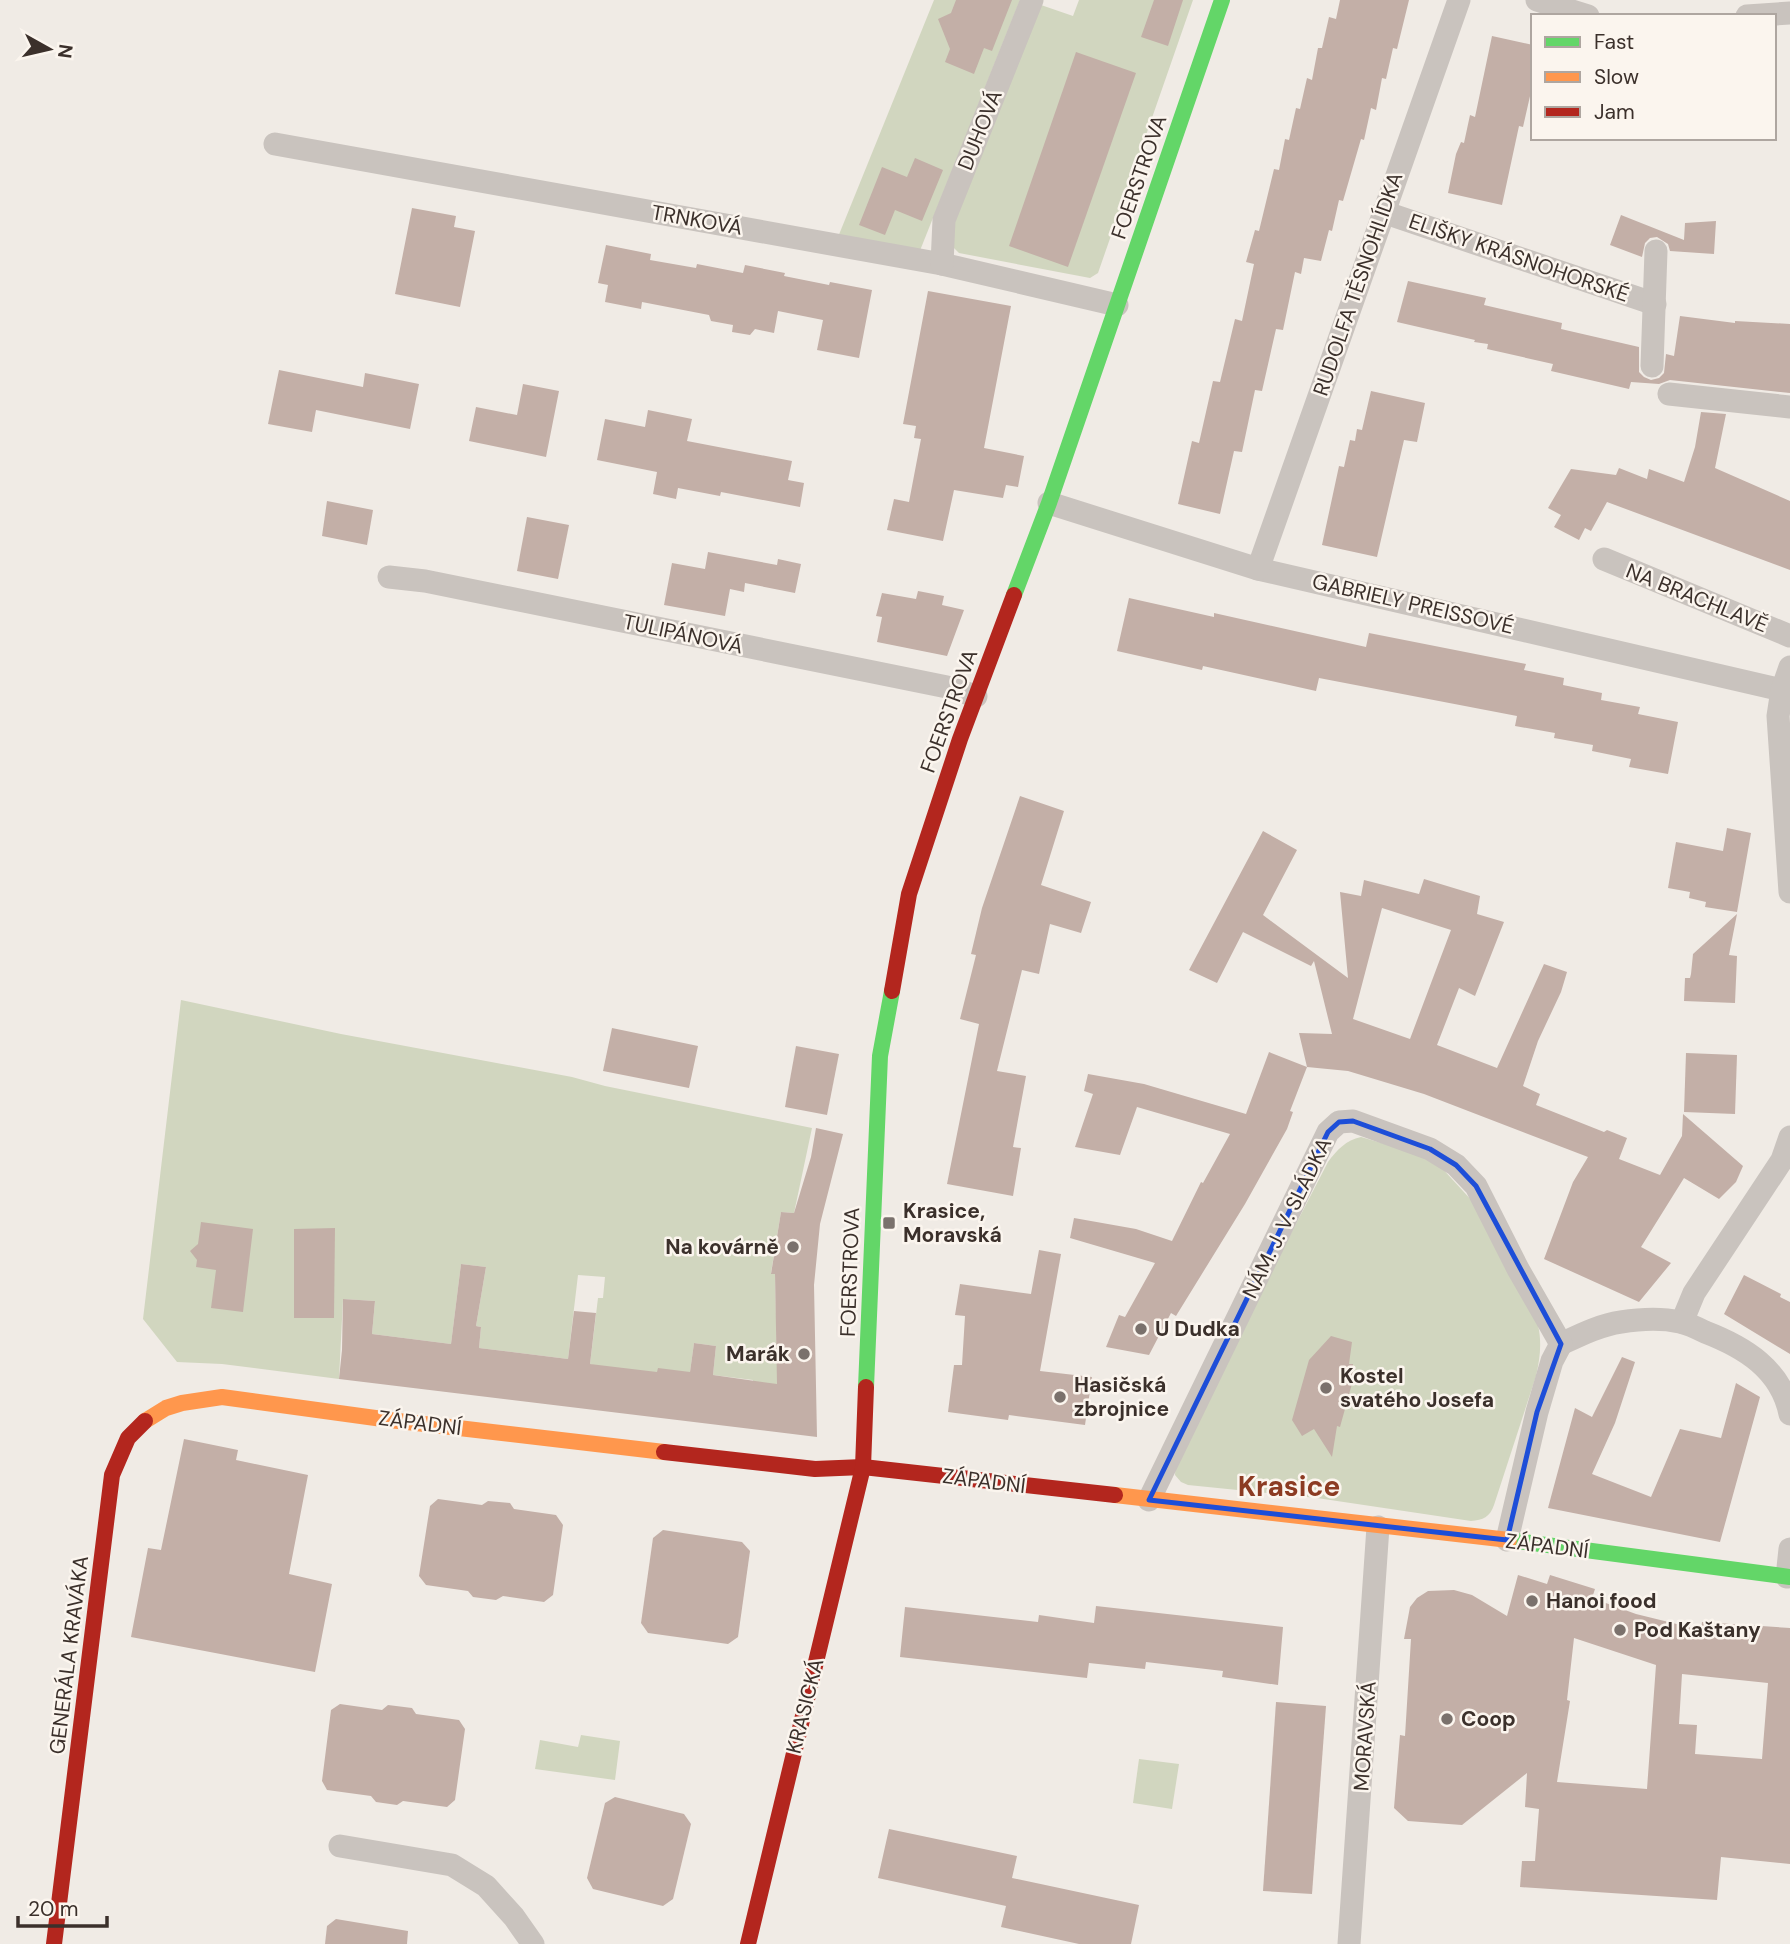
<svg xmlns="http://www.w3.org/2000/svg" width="1790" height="1944" viewBox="0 0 1790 1944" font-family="'DM Sans',sans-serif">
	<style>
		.green { fill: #d1d6bf }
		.building { fill: #c3afa7; fill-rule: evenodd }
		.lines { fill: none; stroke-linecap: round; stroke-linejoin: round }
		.street { stroke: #c9c3be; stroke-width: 23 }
		.fast { stroke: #63d668; stroke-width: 16 }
		.slow { stroke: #ff974d; stroke-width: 16 }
		.jam { stroke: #b3261e; stroke-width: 16 }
		.marked { fill: none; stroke: #1d4ed8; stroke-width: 5; stroke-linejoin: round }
		.poi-dot { fill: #7a716c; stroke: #fbf5ee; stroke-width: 2.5 }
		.labels { text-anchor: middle; stroke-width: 5; stroke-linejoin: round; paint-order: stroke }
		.street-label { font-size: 21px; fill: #3b302b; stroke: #fbf5ee }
		.poi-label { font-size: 21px; font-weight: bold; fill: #3b302b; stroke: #fbf5ee; text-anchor: start }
		.district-label { font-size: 28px; font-weight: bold; fill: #8c3b22; stroke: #fbf5ee }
	</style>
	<rect width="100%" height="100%" fill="#f0ebe5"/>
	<g class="green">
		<path d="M934 0H1020L919 253 838 237Z"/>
		<path d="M1079 0H1193L1098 273 1090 278 959 253 946 240 1041 5 1073 16Z"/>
		<path d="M181 1000 341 1034 572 1077 605 1086 812 1128 794 1213 781 1212 771 1273 775 1274 778 1402 752 1396 753 1380 713 1375 716 1346 694 1343 690 1372 654 1388 590 1364 598 1298H603L605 1277 578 1275 568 1359 479 1348 481 1327 476 1326 486 1267 461 1264 451 1344 372 1334 375 1301 343 1299 339 1379 222 1364 177 1362 143 1319Z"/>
		<path d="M1361 1137 1426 1156 1440 1166 1474 1203 1538 1325C1542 1343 1540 1358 1536 1376L1494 1505C1490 1517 1483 1520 1471 1521L1317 1498 1188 1485 1181 1482 1175 1475 1176 1456 1328 1162C1337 1150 1346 1140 1361 1137Z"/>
		<path d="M581 1735 620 1741 615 1780 535 1769 540 1740 578 1747Z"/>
		<path d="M1139 1759 1179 1764 1172 1809 1133 1803Z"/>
	</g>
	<g class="building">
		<path d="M956 0H1012L992 51 984 48 974 74 945 62 950 49 938 19 951 13Z"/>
		<path d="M1154 0H1183L1168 46 1141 37Z"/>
		<path d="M1340 0H1409L1397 49 1393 48 1386 79 1382 78 1376 110 1371 108 1364 140 1361 139 1343 201 1339 200 1332 231 1329 230 1321 261 1304 258 1301 274 1295 272 1283 330 1276 329 1262 391 1255 390 1242 452 1234 451 1220 514 1178 504 1192 441 1199 443 1213 381 1220 382 1235 319 1242 321 1254 264 1246 262 1255 230 1259 231 1274 169 1279 170 1285 139 1289 140 1296 108 1300 109 1307 78 1312 80 1318 48H1322L1329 17 1336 19Z"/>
		<path d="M1492 36 1533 45V83L1523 127 1519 126 1502 205 1448 193 1456 154 1461 142 1464 143 1470 115 1475 117Z"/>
		<path d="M1076 52 1136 73 1068 267 1009 246Z"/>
		<path d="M915 158 943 170 922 221 895 210 885 235 859 225 882 167 907 177Z"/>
		<path d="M412 208 456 216 454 227 475 231 460 307 395 294Z"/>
		<path d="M1621 215 1684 240 1685 223 1716 221 1714 254 1670 251 1668 244 1657 237 1650 238 1645 243 1642 257 1610 245Z"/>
		<path d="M606 245 651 254 650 260 696 268 697 264 743 273 745 265 785 273 784 276 829 285 830 282 872 290 859 358 817 350 823 320 778 311 774 333 755 329 750 335 732 332 733 325 711 321 709 315 642 302 641 309 605 302 608 285 598 283Z"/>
		<path d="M1408 281 1486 298 1484 305 1562 323 1561 329 1639 347V372L1644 377 1651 380 1659 378 1664 373 1666 354 1674 356 1680 316 1735 323V321L1790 324V393L1670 380 1659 384 1631 382 1629 389 1551 371 1553 364 1487 349 1488 344 1474 342 1475 340 1397 322Z"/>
		<path d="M928 291 1011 306 984 448 1024 456 1018 487 1006 485 1003 498 954 490 943 541 887 530 894 499 909 502 921 439 914 438 916 426 903 424Z"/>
		<path d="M279 370 363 387 365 373 419 384 410 429 316 410 312 432 268 424Z"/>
		<path d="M523 384 559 391 546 457 469 441 476 407 517 415Z"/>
		<path d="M1371 391 1425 403 1417 442 1404 440 1377 557 1322 545 1339 466 1344 467 1350 440 1355 441 1357 429 1362 430Z"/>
		<path d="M648 410 692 419 687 441 792 461 788 480 804 483 800 507 721 492 720 496 678 488 676 499 653 494 657 472 597 460 605 419 645 427Z"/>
		<path d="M1701 412 1726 414 1715 468 1790 501V570L1607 502 1591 531 1585 528 1579 540 1554 527 1561 515 1548 508 1571 469 1616 475 1619 468 1647 479 1649 469 1684 482 1695 447Z"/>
		<path d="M327 501 373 510 367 545 322 536Z"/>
		<path d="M527 517 569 525 558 579 517 571Z"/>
		<path d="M708 552 777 565 778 559 801 564 795 593 745 583 744 592 730 589 725 616 664 605 672 563 705 569Z"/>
		<path d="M918 591 944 596 942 605 964 610 947 656 877 642 882 617 876 616 882 593 916 599Z"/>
		<path d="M1129 598 1214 617V613L1366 647 1369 633 1526 664 1524 670 1564 678 1563 685 1602 693 1601 700 1640 707 1638 714 1678 722 1668 774 1629 767 1631 759 1592 751 1593 745 1554 738 1555 733 1515 726 1517 716 1319 678 1316 691 1203 666 1202 670 1117 651Z"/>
		<path d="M1020 796 1064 811 1041 885 1091 902 1081 933 1050 924 1039 974 1022 970 997 1071 1026 1076 1013 1147 1021 1148 1013 1196 947 1184 979 1024 960 1019 976 955 971 954 982 908Z"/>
		<path d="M1727 828 1751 833 1737 912 1705 907 1706 902 1689 898 1690 892 1668 888 1676 842 1723 851Z"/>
		<path d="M1263 831 1297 850 1263 915 1348 978 1340 892 1361 896 1364 880 1419 894 1424 879 1480 896 1477 914 1504 922 1475 996 1459 988 1437 1045 1497 1068 1544 964 1567 972 1561 992 1538 1041 1523 1086 1540 1094 1536 1105 1604 1132 1607 1130 1627 1138 1619 1159 1660 1175 1682 1136 1683 1114 1743 1166 1736 1182 1719 1199 1684 1178 1641 1247 1671 1263 1639 1302 1544 1259 1573 1182 1588 1157 1424 1094 1348 1071 1307 1067 1299 1033 1332 1034 1314 961 1311 966 1243 932 1217 983 1189 970ZM1382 908 1451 930 1410 1039 1353 1019Z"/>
		<path d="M1737 914 1729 955 1737 956 1735 1003 1684 1001 1685 978H1690L1691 974 1693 954Z"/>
		<path d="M612 1028 698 1046 689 1088 603 1071Z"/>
		<path d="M796 1046 839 1054 827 1115 785 1107Z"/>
		<path d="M1269 1052 1307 1067 1290 1111 1293 1112 1287 1129 1245 1204 1176 1316 1171 1313 1149 1355 1106 1347 1119 1315 1125 1317 1155 1263 1070 1238 1074 1218 1136 1229 1172 1241 1201 1182 1203 1183 1230 1134 1137 1107 1120 1155 1075 1147 1093 1094 1084 1091 1088 1074 1144 1084 1246 1114Z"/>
		<path d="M1686 1053 1737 1055 1735 1114 1684 1112Z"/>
		<path d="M816 1128 843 1134 820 1224 814 1285 817 1437 339 1379 342 1350 343 1299 375 1301 372 1334 451 1344 461 1264 486 1267 476 1326 481 1327 479 1348 568 1359 574 1311 596 1313 590 1364 657 1372 658 1368 690 1372 694 1343 716 1346 713 1375 777 1384 775 1274H771L781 1212 794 1213 811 1157Z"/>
		<path d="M201 1222 253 1229 243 1312 211 1308 216 1270 196 1267 197 1260 190 1251 198 1244Z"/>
		<path d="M335 1228 334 1318H294V1229Z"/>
		<path d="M1039 1250 1061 1254 1040 1371 1092 1377 1085 1425 1009 1415 1008 1420 948 1412 954 1365H962L965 1316 955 1315 960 1284 1031 1294Z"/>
		<path d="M1744 1275 1781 1294 1780 1297 1790 1302V1354L1724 1314Z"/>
		<path d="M1331 1336 1352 1342 1349 1364H1353V1380L1340 1427 1337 1426 1332 1457 1314 1429 1302 1436 1292 1420 1309 1360Z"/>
		<path d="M1622 1357 1635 1362 1615 1423 1592 1474 1651 1497 1680 1429 1721 1438 1736 1383 1760 1397 1720 1542 1548 1508 1575 1408 1592 1417Z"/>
		<path d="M184 1439 238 1450 236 1460 308 1475 289 1574 332 1584 315 1672 131 1637 148 1548 161 1550Z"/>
		<path d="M438 1499 482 1505 488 1501 510 1503 514 1509 556 1515 563 1525 553 1595 544 1602 503 1596 496 1600 473 1597 468 1591 426 1585 419 1576 430 1506Z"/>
		<path d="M663 1530 742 1542 750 1551 738 1637 728 1644 648 1633 641 1623 653 1538Z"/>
		<path d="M1518 1575 1547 1584 1550 1575 1595 1589 1592 1598 1636 1614 1701 1630 1702 1622 1790 1628V1864L1721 1857 1717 1900 1520 1887 1522 1861H1535L1539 1809 1525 1807 1527 1773 1462 1825 1408 1821 1394 1808 1400 1735 1405 1736 1411 1639H1404L1410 1607 1417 1598 1428 1591 1454 1590 1472 1595 1507 1616ZM1574 1638 1656 1665 1647 1789 1557 1782 1570 1701 1567 1700ZM1682 1674 1768 1683 1762 1759 1695 1754 1697 1725 1679 1724Z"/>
		<path d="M1096 1606 1283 1627 1278 1685 1222 1677 1223 1671 1146 1662 1145 1669 1089 1663 1087 1678 900 1657 905 1607 1038 1622 1039 1615 1094 1623Z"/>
		<path d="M1276 1702 1326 1706 1312 1894 1263 1891Z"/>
		<path d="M340 1704 382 1710 388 1705 412 1708 416 1714 459 1720 465 1729 455 1800 447 1807 403 1801 397 1805 376 1802 371 1796 327 1790 322 1781 331 1710Z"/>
		<path d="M615 1797 684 1814 691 1824 673 1899 663 1906 593 1889 587 1878 605 1803Z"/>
		<path d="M889 1829 1017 1856 1012 1878 1139 1905 1131 1944H1079L1001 1927 1006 1906 878 1878Z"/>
		<path d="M336 1919 408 1931 407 1944H325L327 1926Z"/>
	</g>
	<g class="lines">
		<g class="street">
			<path d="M1537 0 1588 16"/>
			<path d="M1747 16 1790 13"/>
			<path d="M275 144 942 264 1117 305"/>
			<path d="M1383 212 1655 304"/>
			<path d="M942 264 944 220 1032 0"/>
			<path d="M1652 366 1656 251"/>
			<path d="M1669 394 1790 407"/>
			<path d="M1049 503 1258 569 1782 690"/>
			<path d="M1604 559 1790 636"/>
			<path d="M1258 569 1459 0"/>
			<path d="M389 577 425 581 947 687 976 696"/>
			<path d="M1790 667 1782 690 1778 716 1790 892"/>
			<path d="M1682 1322 1694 1293 1782 1160 1790 1137"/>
			<path d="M1561 1344C1580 1335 1600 1325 1621 1322 1640 1319 1662 1318 1680 1322 1689 1324 1697 1328 1705 1332 1744 1347 1781 1369 1790 1414"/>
			<path d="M1149 1500 1328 1132 1339 1122 1353 1121 1430 1149 1456 1165 1476 1186 1518 1269 1561 1344 1552 1361 1537 1412 1507 1540"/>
			<path d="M1787 1577 1790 1549"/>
			<path d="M340 1846 452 1865 486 1886 514 1917 533 1944"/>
			<path d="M1349 1944 1378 1527"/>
		</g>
		<g class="fast">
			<path d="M1014 595 1049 503 1222 0"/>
			<path d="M866 1387 880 1056 892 991"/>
			<path d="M1509 1540 1790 1577"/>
		</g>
		<g class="slow">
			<path d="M145 1421 166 1408 182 1403 222 1397 390 1420 664 1452"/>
			<path d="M1115 1495 1509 1540"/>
		</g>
		<g class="jam">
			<path d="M892 991 909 894 960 739 1014 595"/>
			<path d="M664 1452 815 1469 863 1467 1115 1495"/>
			<path d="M54 1944 112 1475 128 1438 145 1421"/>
			<path d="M748 1944 863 1467 866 1387"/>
		</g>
	</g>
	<path class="marked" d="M1353 1121 1430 1149 1456 1165 1476 1186 1561 1344 1537 1412 1507 1540 1149 1500 1328 1132 1339 1122Z"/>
	<g class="poi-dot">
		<rect x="882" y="1216" width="14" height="14" rx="3.5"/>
		<circle cx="793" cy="1247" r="7"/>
		<circle cx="1141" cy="1329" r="7"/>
		<circle cx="804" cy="1354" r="7"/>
		<circle cx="1326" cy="1388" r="7"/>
		<circle cx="1060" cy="1397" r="7"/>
		<circle cx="1532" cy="1601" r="7"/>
		<circle cx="1620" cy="1630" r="7"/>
		<circle cx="1447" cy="1719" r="7"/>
	</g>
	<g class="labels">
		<g class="street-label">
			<text transform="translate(980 130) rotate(-68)" y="7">DUHOVÁ</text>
			<text transform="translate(1139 177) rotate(-71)" y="7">FOERSTROVA</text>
			<text transform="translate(697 220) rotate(10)" y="7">TRNKOVÁ</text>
			<text transform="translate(1519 258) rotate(19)" y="7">ELIŠKY KRÁSNOHORSKÉ</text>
			<text transform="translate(1358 284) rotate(-71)" y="7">RUDOLFA TĚSNOHLÍDKA</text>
			<text transform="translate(1697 598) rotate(22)" y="7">NA BRACHLAVĚ</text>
			<text transform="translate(1413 604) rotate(13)" y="7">GABRIELY PREISSOVÉ</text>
			<text transform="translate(683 634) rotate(12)" y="7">TULIPÁNOVÁ</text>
			<text transform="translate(949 711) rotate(-70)" y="7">FOERSTROVA</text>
			<text transform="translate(1287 1218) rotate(-64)" y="7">NÁM. J. V. SLÁDKA</text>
			<text transform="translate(850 1272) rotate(-88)" y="7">FOERSTROVA</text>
			<text transform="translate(420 1423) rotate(7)" y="7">ZÁPADNÍ</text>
			<text transform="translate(984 1481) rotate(7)" y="7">ZÁPADNÍ</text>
			<text transform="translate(1547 1546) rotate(7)" y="7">ZÁPADNÍ</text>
			<text transform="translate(69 1655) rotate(-83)" y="7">GENERÁLA KRAVÁKA</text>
			<text transform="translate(805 1706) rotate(-76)" y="7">KRASICKÁ</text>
			<text transform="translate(1365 1736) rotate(-86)" y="7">MORAVSKÁ</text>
		</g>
		<g class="poi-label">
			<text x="903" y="1218">Krasice,<tspan x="903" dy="24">Moravská</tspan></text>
			<text x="779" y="1254" text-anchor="end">Na kovárně</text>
			<text x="1155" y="1336">U Dudka</text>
			<text x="790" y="1361" text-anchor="end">Marák</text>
			<text x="1340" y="1383">Kostel<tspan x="1340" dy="24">svatého Josefa</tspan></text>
			<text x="1074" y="1392">Hasičská<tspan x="1074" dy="24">zbrojnice</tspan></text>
			<text x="1546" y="1608">Hanoi food</text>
			<text x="1634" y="1637">Pod Kaštany</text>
			<text x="1461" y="1726">Coop</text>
		</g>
		<g class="district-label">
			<text x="1289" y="1496">Krasice</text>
		</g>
	</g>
	<rect x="1531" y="14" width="245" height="126" fill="#fbf5ee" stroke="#aea6a0" stroke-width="2"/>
	<rect x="1545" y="37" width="35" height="10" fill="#63d668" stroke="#aea6a0" stroke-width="2"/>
	<text x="1594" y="49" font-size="21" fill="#3b302b">Fast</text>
	<rect x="1545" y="72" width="35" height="10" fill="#ff974d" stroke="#aea6a0" stroke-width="2"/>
	<text x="1594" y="84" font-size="21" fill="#3b302b">Slow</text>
	<rect x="1545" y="107" width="35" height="10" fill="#b3261e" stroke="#aea6a0" stroke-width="2"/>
	<text x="1594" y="119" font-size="21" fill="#3b302b">Jam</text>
	<g transform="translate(49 49) rotate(98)" stroke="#fbf5ee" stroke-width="5" paint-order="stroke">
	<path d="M0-5L12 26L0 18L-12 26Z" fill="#3b302b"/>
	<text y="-10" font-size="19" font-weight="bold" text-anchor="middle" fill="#3b302b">N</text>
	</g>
	<path d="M18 1916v10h89v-10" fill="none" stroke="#3b302b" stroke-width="3.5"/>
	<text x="28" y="1916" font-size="21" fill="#3b302b" stroke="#fbf5ee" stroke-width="5" paint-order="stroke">20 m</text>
</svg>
